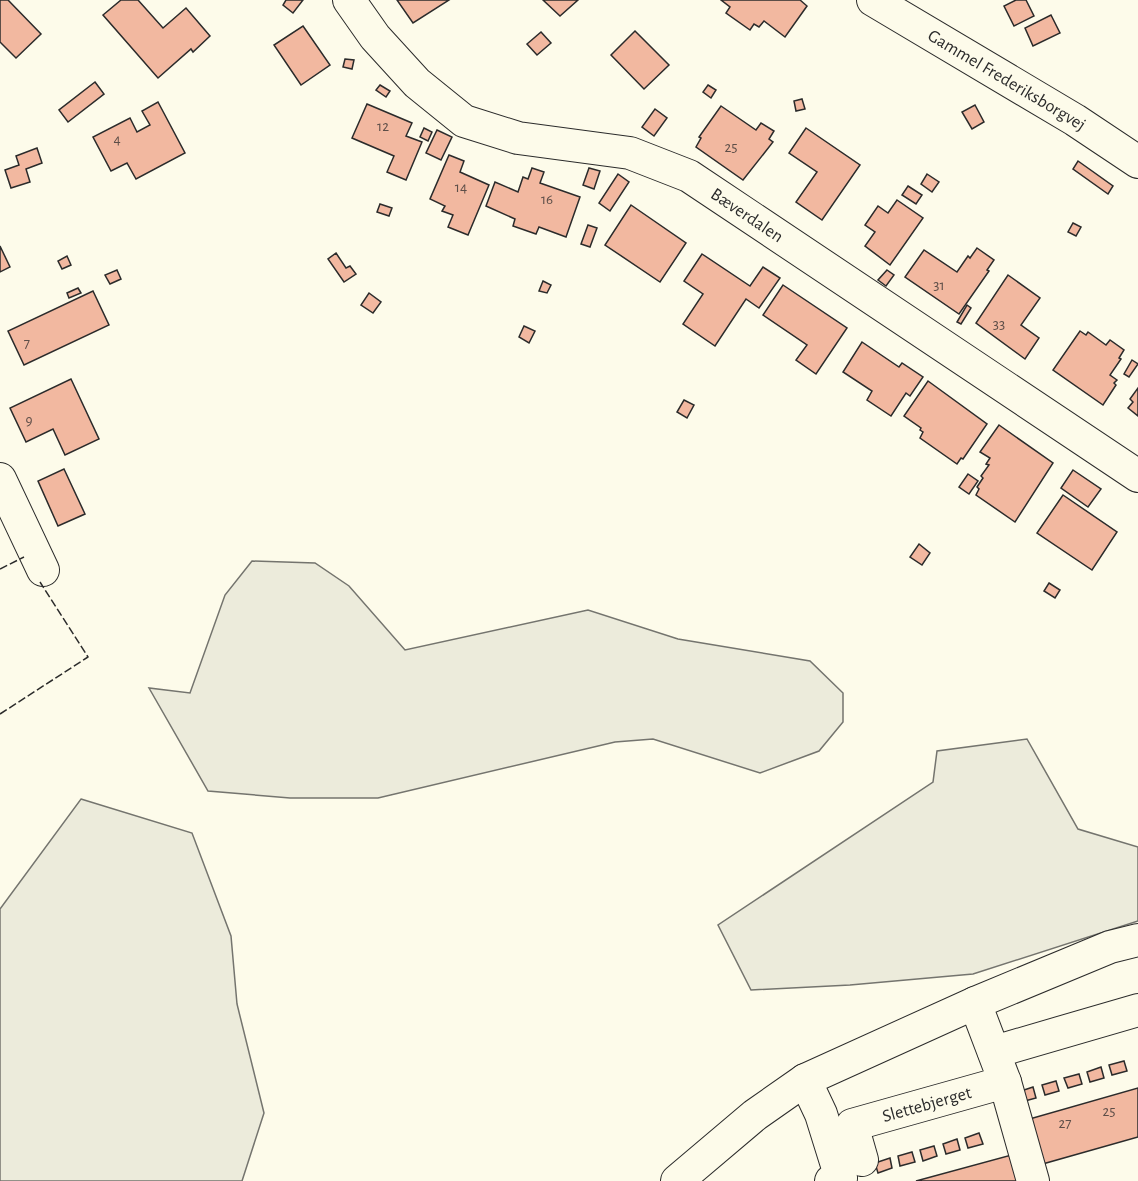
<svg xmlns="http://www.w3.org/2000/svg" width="1138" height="1181" viewBox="0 0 1138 1181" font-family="'Alegreya Sans',sans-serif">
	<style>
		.green { fill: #ecebdb; stroke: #74746e; stroke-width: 1.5 }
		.building { fill: #f2b8a0; stroke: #2b2b2b; stroke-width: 1.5 }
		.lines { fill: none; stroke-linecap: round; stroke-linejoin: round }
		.minor-casing { stroke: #2b2b2b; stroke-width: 34 }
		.minor { stroke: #fdfbea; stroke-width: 32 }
		.fence { stroke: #2b2b2b; stroke-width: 1.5; stroke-dasharray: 8 3; stroke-linecap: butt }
		.labels { text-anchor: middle; stroke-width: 4.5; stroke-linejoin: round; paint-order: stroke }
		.number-label { font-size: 15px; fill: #5d4e48 }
		.street-label { font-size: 18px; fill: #2b2b2b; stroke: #fdfbea }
	</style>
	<rect width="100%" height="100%" fill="#fdfbea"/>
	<g class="green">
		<path d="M252 561 315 563 349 586 405 650 588 610 678 639 810 661 843 693V722L819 751 760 773 653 739 615 742 378 798H290L208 791 149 688 190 693 225 595Z"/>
		<path d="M1027 739 1078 829 1138 847V921L973 974 850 985 751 990 718 925 933 782 937 751Z"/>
		<path d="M81 799 192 833 231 936 237 1004 264 1113 242 1181H0V909Z"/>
	</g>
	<g class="building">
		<path d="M0 0H8L41 34 16 58 0 42Z"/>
		<path d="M121 0H138L163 28 186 8 210 36 193 52 191 49 158 78 103 15Z"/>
		<path d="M286 0H303L293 13 283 5Z"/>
		<path d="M397 0H449L413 23Z"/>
		<path d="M543 0H578L560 16Z"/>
		<path d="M721 0H800L807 6 785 37 764 21 759 27 754 24 750 30 726 13 730 7Z"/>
		<path d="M1016 0H1026L1034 16 1014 26 1004 6Z"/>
		<path d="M1051 15 1060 33 1033 46 1025 28Z"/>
		<path d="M303 26 330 65 301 85 274 45Z"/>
		<path d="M635 31 669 65 644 89 611 55Z"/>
		<path d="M541 32 551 43 537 55 527 44Z"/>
		<path d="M345 59 354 60 352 69 343 67Z"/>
		<path d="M95 82 104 94 68 122 59 110Z"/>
		<path d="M380 85 390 91 386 97 376 90Z"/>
		<path d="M708 85 716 90 711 98 703 92Z"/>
		<path d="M802 99 805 109 796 111 794 101Z"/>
		<path d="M158 102 185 153 136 179 127 163 111 171 93 137 130 118 137 132 150 125 142 111Z"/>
		<path d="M367 104 412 123 406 136 422 142 406 180 387 172 394 156 352 138Z"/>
		<path d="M975 105 984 122 972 129 962 112Z"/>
		<path d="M721 106 756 130 761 123 774 131 769 139 773 142 743 180 696 147 701 138 699 137Z"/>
		<path d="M655 109 667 118 654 136 642 127Z"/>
		<path d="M424 128 432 132 428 141 420 137Z"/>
		<path d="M806 128 860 165 822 220 796 202 817 172 789 153Z"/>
		<path d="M437 130 452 137 441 160 426 153Z"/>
		<path d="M37 148 42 163 26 169 30 182 11 188 5 170 19 165 16 156Z"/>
		<path d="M449 155 464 161 460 172 489 185 468 235 448 227 453 215 442 211 445 206 430 199Z"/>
		<path d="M1078 161 1113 186 1108 194 1073 169Z"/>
		<path d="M532 168 544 172 540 183 580 197 566 237 539 227 536 234 513 226 515 219 486 206 495 182 518 192 523 177 528 179Z"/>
		<path d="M589 168 600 171 594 189 583 185Z"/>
		<path d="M618 174 629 182 610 211 599 203Z"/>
		<path d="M927 174 939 182 932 192 921 184Z"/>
		<path d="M908 186 922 195 916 204 902 195Z"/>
		<path d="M897 200 923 218 890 265 865 246 875 232 865 225 878 206 888 213Z"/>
		<path d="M380 204 392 208 389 216 377 212Z"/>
		<path d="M631 205 686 243 660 282 605 245Z"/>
		<path d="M1073 223 1081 227 1076 236 1068 232Z"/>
		<path d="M588 225 597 228 590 247 581 244Z"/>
		<path d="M0 246 10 267 0 272Z"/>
		<path d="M977 248 994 260 987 270 989 271 959 314 905 277 924 250 957 272 968 256 970 258Z"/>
		<path d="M336 253 346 268 350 266 356 274 344 282 328 259Z"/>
		<path d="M702 254 750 286 763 267 780 278 759 308 746 299 715 346 683 324 703 294 684 281Z"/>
		<path d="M67 256 71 265 62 269 58 261Z"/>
		<path d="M117 270 121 279 110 284 105 275Z"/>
		<path d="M887 270 894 275 886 286 878 280Z"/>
		<path d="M1008 275 1040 298 1021 325 1039 338 1025 359 976 323Z"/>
		<path d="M543 281 551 285 547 293 539 291Z"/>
		<path d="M783 285 847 328 816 374 796 360 807 345 763 315Z"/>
		<path d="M78 288 81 293 69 298 67 293Z"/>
		<path d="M93 291 109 325 24 365 8 331Z"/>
		<path d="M369 293 381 302 373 313 361 305Z"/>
		<path d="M967 305 971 308 961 324 957 322Z"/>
		<path d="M524 326 535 331 529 343 519 337Z"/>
		<path d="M1080 331 1086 335 1088 332 1106 345 1110 340 1124 350 1119 358 1121 359 1110 375 1117 380 1114 383 1116 385 1103 405 1053 370Z"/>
		<path d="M862 342 899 367 902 363 923 377 910 396 906 393 891 416 867 400 872 391 843 372Z"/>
		<path d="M1132 360 1138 364 1129 377 1124 374Z"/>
		<path d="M71 379 99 439 65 455 53 429 26 442 10 408Z"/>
		<path d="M928 381 987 424 963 459 961 458 957 464 920 438 923 432 920 430 921 428 904 416Z"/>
		<path d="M1138 388V416L1128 408 1133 402 1130 399Z"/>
		<path d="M684 400 694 405 687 418 677 412Z"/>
		<path d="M999 425 1053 463 1015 522 976 495 979 489 977 487 983 478 981 476 989 465 986 464 990 458 980 452Z"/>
		<path d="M64 469 85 514 58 526 38 481Z"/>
		<path d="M1073 470 1101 489 1088 507 1061 488Z"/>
		<path d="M968 474 978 481 969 494 959 487Z"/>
		<path d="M1063 495 1117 532 1092 570 1037 533Z"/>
		<path d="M919 544 930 553 922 565 910 557Z"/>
		<path d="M1049 583 1060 590 1055 598 1044 591Z"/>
		<path d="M1124 1061 1127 1071 1112 1075 1109 1065Z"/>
		<path d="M1101 1067 1104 1078 1090 1082 1087 1072Z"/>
		<path d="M1079 1074 1082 1084 1068 1088 1064 1078Z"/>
		<path d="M1056 1081 1059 1091 1045 1095 1042 1085Z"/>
		<path d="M1033 1087 1036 1098 1021 1102 1018 1092Z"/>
		<path d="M1138 1088V1137L1039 1165 1026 1120Z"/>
		<path d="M979 1133 983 1144 968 1148 965 1138Z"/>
		<path d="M957 1139 960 1150 946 1154 943 1144Z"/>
		<path d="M934 1146 937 1156 923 1161 920 1150Z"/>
		<path d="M912 1152 915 1162 900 1166 898 1156Z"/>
		<path d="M1019 1153 1026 1181H916Z"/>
		<path d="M890 1158 892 1168 878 1173 875 1163Z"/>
	</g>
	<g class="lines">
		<g class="minor-casing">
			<g id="minor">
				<path id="s1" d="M349 0 375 37 417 83 464 121 518 138 630 153 689 176 1138 476"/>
				<path id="s2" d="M873 0 1075 120 1138 162"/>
				<path d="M0 479 43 570"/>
				<path d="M994 1052 1138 1010"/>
				<path d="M805 1080 821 1114 841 1178 831 1181"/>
				<path d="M1005 1082 1033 1181"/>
				<path id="s3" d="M862 1160 852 1125 1005 1082 975 1003"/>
				<path d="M677 1181 755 1115 805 1080 975 1003 1110 947 1138 940"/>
			</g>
		</g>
		<use href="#minor" class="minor"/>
		<g class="fence">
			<path d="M0 569 24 557"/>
			<path d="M0 714 88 657 40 582"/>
		</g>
	</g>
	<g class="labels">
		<g class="number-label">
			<text x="383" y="131">12</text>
			<text x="117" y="144">4</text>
			<text x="731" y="152">25</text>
			<text x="461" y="192">14</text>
			<text x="547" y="204">16</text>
			<text x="939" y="290">31</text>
			<text x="999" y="329">33</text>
			<text x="27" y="348">7</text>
			<text x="29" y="425">9</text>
			<text x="1109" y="1116">25</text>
			<text x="1065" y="1128">27</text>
		</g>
		<g class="street-label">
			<text dy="6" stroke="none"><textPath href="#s2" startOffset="156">Gammel Frederiksborgvej</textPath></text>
			<text dy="6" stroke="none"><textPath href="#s1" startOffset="471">Bæverdalen</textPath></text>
			<text dy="6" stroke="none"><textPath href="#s3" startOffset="114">Slettebjerget</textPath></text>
		</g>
	</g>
</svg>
